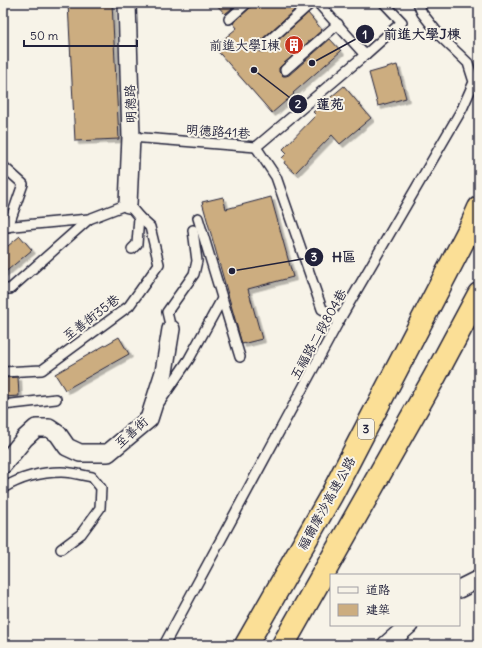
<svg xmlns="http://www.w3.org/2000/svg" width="482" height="648" viewBox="0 0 482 648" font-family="Delius,'LXGW WenKai TC',sans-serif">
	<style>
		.building { fill: #ccad80; stroke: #22223b; filter: url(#shadow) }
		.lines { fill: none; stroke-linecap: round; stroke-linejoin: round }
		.lane-casing { stroke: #22223b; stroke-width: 12 }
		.street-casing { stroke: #22223b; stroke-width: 20 }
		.highway-casing { stroke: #22223b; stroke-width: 25 }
		.lane { stroke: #f7f3e8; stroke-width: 9 }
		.street { stroke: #f7f3e8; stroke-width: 17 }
		.highway { stroke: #fbdf96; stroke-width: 22 }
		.labels { text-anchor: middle; stroke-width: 4; stroke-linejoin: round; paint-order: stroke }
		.shield { fill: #f7f3e8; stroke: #62616f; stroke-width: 1 }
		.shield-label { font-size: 12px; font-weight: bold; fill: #22223b }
		.poi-label { font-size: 13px; fill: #22223b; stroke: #f7f3e8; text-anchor: end }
		.street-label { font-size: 13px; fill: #22223b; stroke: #f7f3e8 }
		.leader { fill: none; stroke: #22223b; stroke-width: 1.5 }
		.callout-dot { fill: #22223b; stroke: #f7f3e8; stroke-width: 1.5 }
		.mark-label { font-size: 12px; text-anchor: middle; font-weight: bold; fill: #fff }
		.callout-label { font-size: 14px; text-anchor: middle; font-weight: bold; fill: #22223b; stroke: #f7f3e8; stroke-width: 4; stroke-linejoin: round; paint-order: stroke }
	</style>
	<defs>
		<filter id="shadow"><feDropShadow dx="3.5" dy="3.5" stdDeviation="0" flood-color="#0004"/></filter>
	</defs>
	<rect width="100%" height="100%" fill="#f7f3e8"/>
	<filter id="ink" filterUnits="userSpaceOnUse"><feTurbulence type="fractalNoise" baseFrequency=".025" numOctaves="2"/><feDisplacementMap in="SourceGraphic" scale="8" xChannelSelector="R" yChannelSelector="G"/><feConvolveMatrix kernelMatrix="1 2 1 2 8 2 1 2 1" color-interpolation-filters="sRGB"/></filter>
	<g filter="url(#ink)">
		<g class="building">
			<path d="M68 3H112L119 139 75 141Z"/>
			<path d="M215 3H238L225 14Z"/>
			<path d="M253 3H300L301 4 259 42 257 47 258 50 261 52H264L267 50 308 13 322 30 281 66 279 68V72L283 76H286L289 75 330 39 341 51 293 93 294 94 272 113 214 47 237 28 233 23 251 7Z"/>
			<path d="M397 65 406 98 378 106 369 73Z"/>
			<path d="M344 86 371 118 340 144 332 135 295 173 284 163 285 161 282 158 287 153 283 149 316 115 313 112Z"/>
			<path d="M223 197 226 209 271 197 293 277 248 289 262 339 242 344 202 202Z"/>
			<path d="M20 236 32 250 3 274V250Z"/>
			<path d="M119 337 129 354 65 390 55 374Z"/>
			<path d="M18 377 19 396 3 397V378Z"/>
		</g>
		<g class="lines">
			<g class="lane-casing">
				<g id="lane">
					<path d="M318 3 365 55"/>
					<path d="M229 19 247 3"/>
					<path d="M263 46 311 3"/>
					<path d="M285 70 338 24"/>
					<path d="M131 137 256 147 365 55 402 22 384 3"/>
					<path d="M256 147 276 177 322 309 340 319"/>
					<path d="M3 166 23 184 8 227"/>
					<path d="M198 218 240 357"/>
					<path d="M3 227 89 219 128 204 139 217 150 227 159 264 129 306 42 370 3 372"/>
					<path d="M132 249 137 244 139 217"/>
					<path d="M3 289H10L89 219"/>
					<path d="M171 329 167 312 194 274 197 261 193 230"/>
					<path d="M159 403 189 359 222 299"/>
					<path d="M3 405 56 399"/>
					<path d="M3 488C20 478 41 472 61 472 71 472 82 475 92 477L101 488 100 508 81 534 61 549"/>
					<path d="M164 645 340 319 462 109 474 82 468 63 441 37 422 13 418 3"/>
					<path d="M477 645 479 644"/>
				</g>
			</g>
			<g class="street-casing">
				<g id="street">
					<path d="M127 3 131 137 128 204"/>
					<path d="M3 465 25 438 36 428H49L58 434 67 447 80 453H108L149 419 164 372 171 329"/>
					<path d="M459 589 479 579"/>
					<path d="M386 645 409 625"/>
				</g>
			</g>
			<g class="highway-casing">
				<g id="highway">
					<path d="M246 645 332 494 471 226 479 208"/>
					<path d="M283 645 434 378 479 294"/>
				</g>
			</g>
			<use href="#lane" class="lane"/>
			<use href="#street" class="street"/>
			<use href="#highway" class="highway"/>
		</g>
	</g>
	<defs>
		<g id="building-disc" transform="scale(1)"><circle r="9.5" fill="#c8321e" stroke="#f7f3e8"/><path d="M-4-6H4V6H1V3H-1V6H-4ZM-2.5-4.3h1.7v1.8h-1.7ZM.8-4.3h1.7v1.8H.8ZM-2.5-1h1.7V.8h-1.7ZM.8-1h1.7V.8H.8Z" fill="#fff"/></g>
	</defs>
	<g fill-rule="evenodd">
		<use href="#building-disc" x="294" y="45"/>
	</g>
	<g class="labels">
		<rect class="shield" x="358" y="419" width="16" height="20" rx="3"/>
		<g class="shield-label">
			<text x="366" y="433">3</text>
		</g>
		<g class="poi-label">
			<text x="280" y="50">前進大學I棟</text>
		</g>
		<g class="street-label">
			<text transform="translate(130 104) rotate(-92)" y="5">明德路</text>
			<text transform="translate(218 131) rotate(4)" y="5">明德路41巷</text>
			<text transform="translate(91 317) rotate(-37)" y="5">至善街35巷</text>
			<text transform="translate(318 334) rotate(-61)" y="5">五福路二段804巷</text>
			<text transform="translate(131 432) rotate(-42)" y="5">至善街</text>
			<text transform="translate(326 503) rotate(-61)" y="5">福爾摩沙高速公路</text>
		</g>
	</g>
	<path class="leader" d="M312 63L365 34M254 70L298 104M232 271L314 257"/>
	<g class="callout-dot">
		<circle cx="312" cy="63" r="4"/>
		<circle cx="254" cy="70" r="4"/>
		<circle cx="232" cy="271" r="4"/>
		<circle cx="365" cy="34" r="10"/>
		<circle cx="298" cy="104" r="10"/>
		<circle cx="314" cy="257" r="10"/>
	</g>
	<g class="mark-label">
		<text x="365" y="39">1</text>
		<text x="298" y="108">2</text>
		<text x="314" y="261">3</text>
	</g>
	<g class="callout-label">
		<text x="422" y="39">前進大學J棟</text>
		<text x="330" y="109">蓮苑</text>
		<text x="344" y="262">H區</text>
	</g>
	<rect width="482" height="648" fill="none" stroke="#f7f3e8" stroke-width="16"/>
	<rect x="8" y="8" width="466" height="632" fill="none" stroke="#22223b" stroke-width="1.5" filter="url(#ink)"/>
	<rect x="330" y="574" width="130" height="52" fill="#f7f3e8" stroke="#a29fa3"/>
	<rect x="338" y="587" width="20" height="6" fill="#f7f3e8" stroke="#a29fa3"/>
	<text x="366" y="594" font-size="12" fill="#22223b">道路</text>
	<rect x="338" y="604" width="20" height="12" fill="#ccad80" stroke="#a29fa3"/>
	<text x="366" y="614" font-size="12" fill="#22223b">建築</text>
	<path d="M24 40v6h113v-6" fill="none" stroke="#22223b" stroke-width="2"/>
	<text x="30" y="40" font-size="12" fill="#22223b" stroke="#f7f3e8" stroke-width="3" paint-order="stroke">50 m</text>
</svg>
